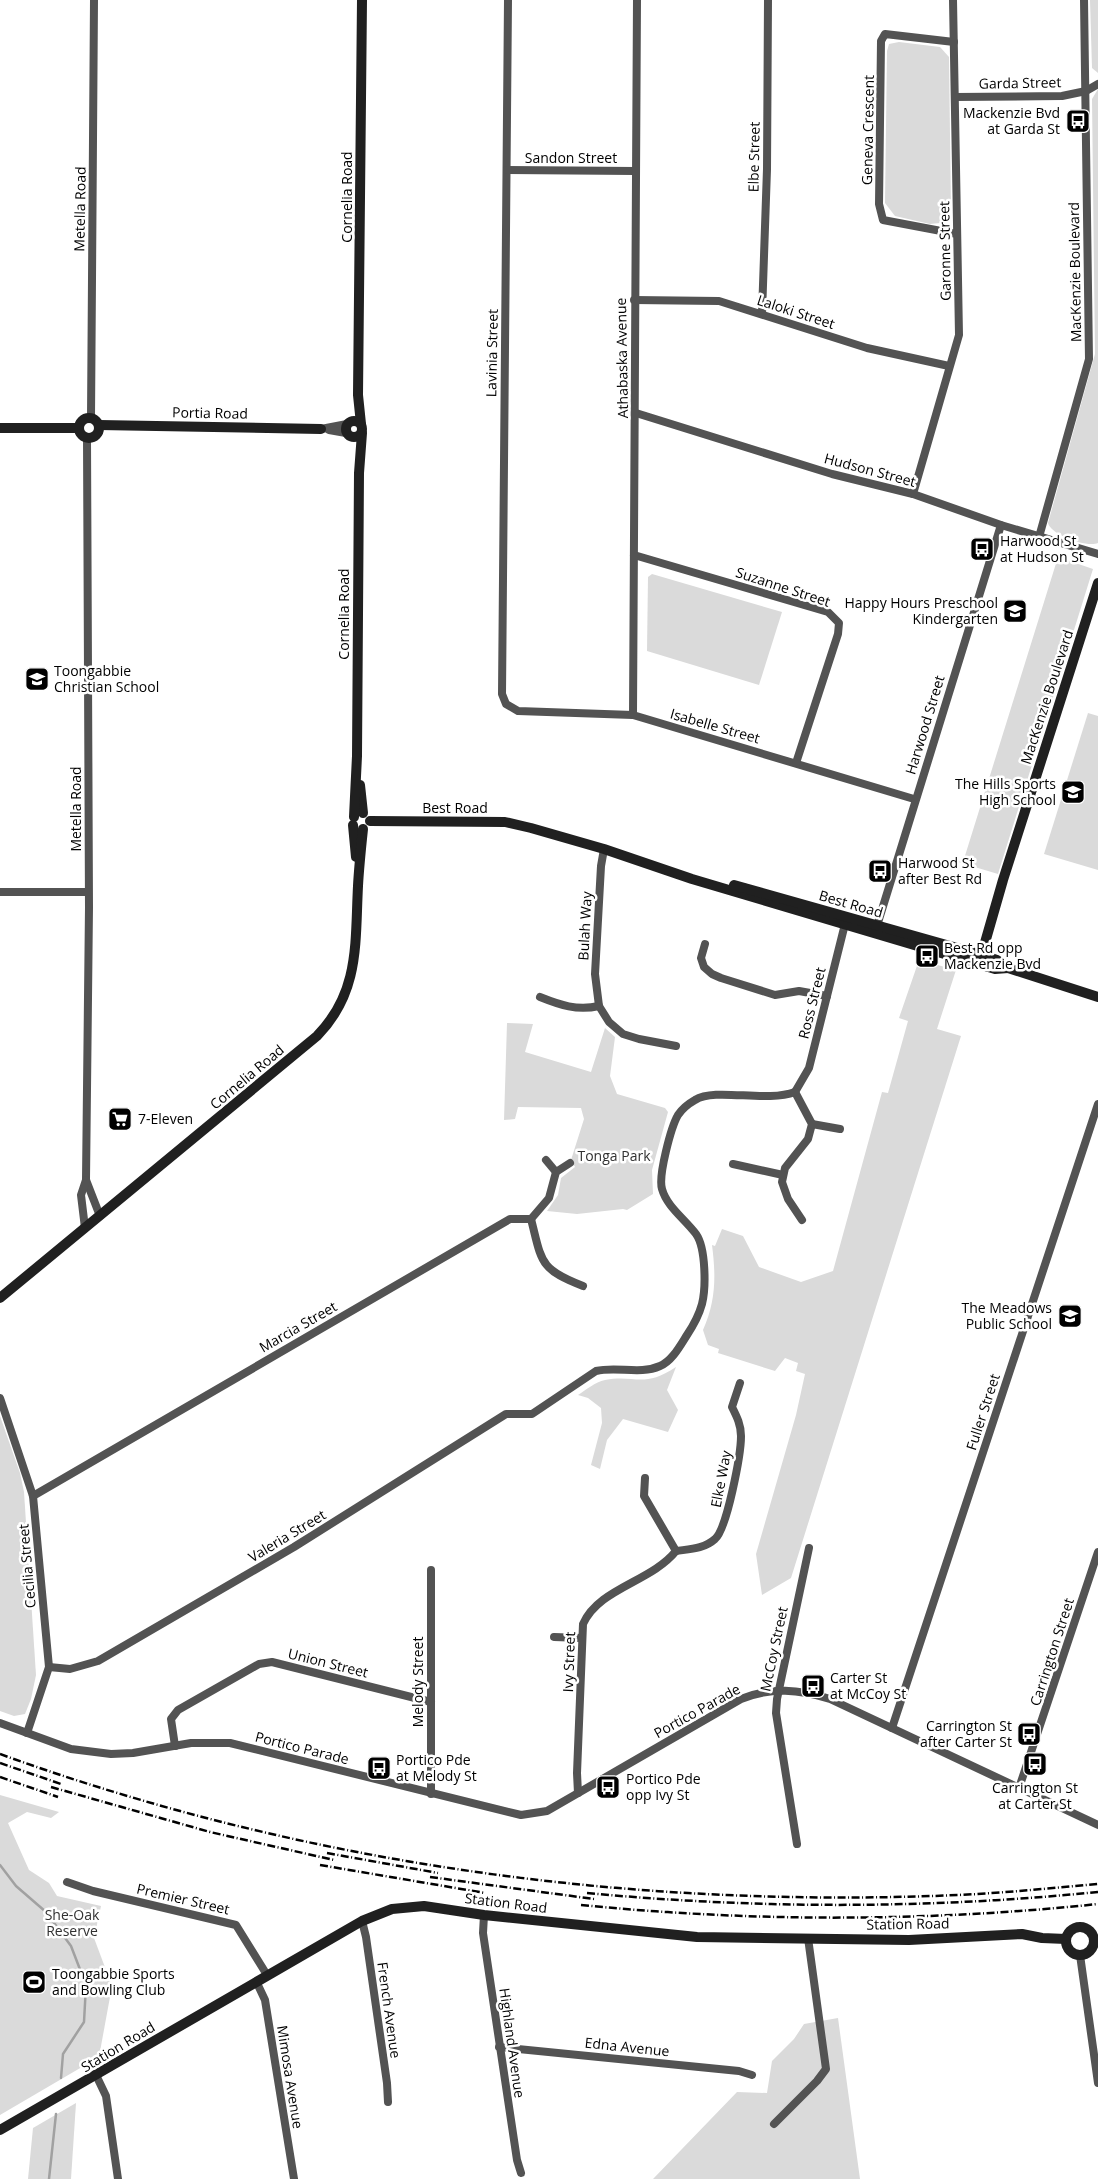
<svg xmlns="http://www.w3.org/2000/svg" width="1098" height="2179" viewBox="0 0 1098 2179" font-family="'Open Sans',sans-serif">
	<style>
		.green { fill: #dadada }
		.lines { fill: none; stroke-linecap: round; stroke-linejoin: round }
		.stream { stroke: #a1a1a1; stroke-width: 2.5 }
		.street { stroke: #535353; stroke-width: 8 }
		.secondary { stroke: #202020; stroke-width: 10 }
		.rail { stroke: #000; stroke-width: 2.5; stroke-dasharray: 8 2.5 1 2.5; stroke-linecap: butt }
		.labels { text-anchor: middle; stroke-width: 5; stroke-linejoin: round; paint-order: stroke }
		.street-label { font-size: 14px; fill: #000; stroke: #fff }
		.poi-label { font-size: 14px; fill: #000; stroke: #fff; text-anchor: start }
		.park-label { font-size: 14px; fill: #313131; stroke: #fff }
	</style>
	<rect width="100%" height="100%" fill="#fff"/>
	<g class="green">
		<path d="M1090 0H1098V73L1092 68Z"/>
		<path d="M899 42 940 47 949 57 951 212 940 223 930 224 895 216 885 203 887 51 889 44Z"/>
		<path d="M1098 89V543C1087 548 1051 535 1048 523L1095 354 1092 99Z"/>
		<path d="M1058 557 1093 569 998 874 958 862 964 859Z"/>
		<path d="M652 574 782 612 759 685 647 651 648 577Z"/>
		<path d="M1088 713 1098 716V870L1044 854Z"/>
		<path d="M919 960 956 970 937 1029 961 1036 791 1578 762 1595 756 1554 796 1415 805 1374 796 1371 798 1363 785 1358 775 1371 718 1353 719 1349 708 1345 703 1330C716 1301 716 1276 712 1245L715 1246 722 1229 743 1236 759 1267 801 1282 833 1271 882 1092 888 1093 908 1021 899 1018Z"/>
		<path d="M507 1023 533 1024 525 1052 591 1072 605 1028 615 1037 610 1076 617 1094 665 1108 668 1112 652 1170 653 1194 627 1210 623 1209 577 1214 547 1211 558 1195 561 1178 575 1167 571 1160 584 1119 581 1108 518 1107 515 1119 504 1120Z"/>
		<path d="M676 1367 667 1390 678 1410 668 1432 623 1419 607 1440 600 1469 591 1465 602 1423 601 1408 588 1398 578 1395C586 1390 595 1382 605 1380 635 1374 643 1389 676 1367Z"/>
		<path d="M0 1416 20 1473 24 1492 36 1675 31 1699 25 1714 14 1716 0 1711Z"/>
		<path d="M0 1795 59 1812 51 1818 27 1812 8 1823 29 1870 49 1883 57 1896 101 1906 94 1938 112 1986 99 2057 0 2115Z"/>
		<path d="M838 2018 860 2179H653L737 2092 767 2093 772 2061 794 2039 804 2024Z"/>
		<path d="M76 2103 71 2179H28L33 2128Z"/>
	</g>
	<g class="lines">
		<g class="stream">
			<path d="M0 1865 16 1886 46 1912 71 1946 86 1985 84 2022 63 2054 61 2078"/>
			<path d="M49 2179 56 2114"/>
		</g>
		<g class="street">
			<path d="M508 0 502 694 506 704 518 711 633 715 914 799"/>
			<path d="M954 42 885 34 881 41 879 204 883 220 957 234"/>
			<path d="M955 97 1062 96 1086 91 1098 84"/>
			<path d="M507 170 635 171"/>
			<path d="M634 300 719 301 867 348 949 366"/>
			<path d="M762 314 767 169 768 0"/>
			<path d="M636 413 832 474 913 494 1001 525 1098 554"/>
			<path d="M91 418 94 0"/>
			<path d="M321 429 347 424"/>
			<path d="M329 430 346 433"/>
			<path d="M87 438 89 907 86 1180 100 1216"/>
			<path d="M913 494 959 335 953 0"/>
			<path d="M1039 537 1089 359 1084 0"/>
			<path d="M634 555 828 612 839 623 838 634 796 763"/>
			<path d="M633 715 637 0"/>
			<path d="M604 849 601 866 595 974 599 1006 609 1022 623 1034 639 1039 676 1046"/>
			<path d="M0 892H88"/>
			<path d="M876 929 1001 525"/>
			<path d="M705 944 701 958 704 967 712 974 721 978 775 995 799 991 827 996"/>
			<path d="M540 997C560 1005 577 1011 599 1006"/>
			<path d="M795 1092 809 1068 846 920"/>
			<path d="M795 1092 812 1124 808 1139 785 1168 782 1182 788 1199 802 1220"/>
			<path d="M812 1124 840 1129"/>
			<path d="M546 1160 556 1172"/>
			<path d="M733 1164 783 1175"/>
			<path d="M531 1219C542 1262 539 1269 583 1286"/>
			<path d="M85 1228 81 1195 86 1180"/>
			<path d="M0 1398 33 1496 49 1667 27 1733"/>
			<path d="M645 1478 644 1496 676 1551"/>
			<path d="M33 1496 510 1219H531L549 1198 556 1172 570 1163"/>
			<path d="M676 1551C690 1549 704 1549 715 1539 727 1529 741 1454 741 1436 741 1425 737 1417 732 1407L740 1383"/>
			<path d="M554 1637 582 1638"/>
			<path d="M49 1667 70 1669 98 1661 294 1547 506 1414H532L596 1371C617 1366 640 1375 660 1366 672 1361 680 1346 687 1335 693 1326 699 1315 702 1304 706 1288 706 1248 696 1234 685 1219 667 1207 662 1189 658 1176 671 1127 678 1115 682 1109 688 1104 695 1100 716 1087 765 1103 795 1092"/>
			<path d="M0 1723 71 1749 111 1754 133 1753 191 1743H230L521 1815 547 1811 741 1699C771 1687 799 1689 830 1699L1098 1825"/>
			<path d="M892 1728 1098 1104"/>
			<path d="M175 1746 171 1719 178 1710 259 1664 272 1662 431 1702"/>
			<path d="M1019 1788 1098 1552"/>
			<path d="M578 1793 577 1773 583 1624C599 1588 651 1582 676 1551"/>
			<path d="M431 1794V1570"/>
			<path d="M797 1844 776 1713 777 1699 809 1548"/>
			<path d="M67 1882 93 1891 236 1925 267 1975"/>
			<path d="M484 1915 483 1933 517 2160 521 2173"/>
			<path d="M362 1921 366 1937 387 2083 388 2102"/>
			<path d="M1080 1955 1098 2083"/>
			<path d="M256 1981 265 2000 294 2179"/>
			<path d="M499 2047 739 2071 752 2075"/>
			<path d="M96 2075 106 2096 118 2179"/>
			<path d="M774 2124 817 2081 826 2069 808 1938"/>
		</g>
		<g class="secondary">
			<circle cx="89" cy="428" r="10"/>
			<circle cx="354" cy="429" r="8"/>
			<path d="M361 424 358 395 362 0"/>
			<path d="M99 425 321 429"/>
			<path d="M0 428H78"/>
			<path d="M360 785 363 813"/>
			<path d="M354 817 357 756 359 473 362 433"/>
			<path d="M370 821 505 822 531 828 604 849 692 879 995 969 1008 968"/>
			<path d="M353 825 356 857"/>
			<path d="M734 885 982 955 997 960 1008 968 1098 997"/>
			<path d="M980 960 1003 880 1098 583"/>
			<path d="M0 1298 317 1036C360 992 355 943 358 886 359 867 361 848 363 829"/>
			<circle cx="1080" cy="1941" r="14"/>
			<path d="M0 2130 362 1921 392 1909 424 1906 484 1915 697 1937 909 1940 1022 1934 1042 1938 1066 1939"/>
		</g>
		<g class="rail">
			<path d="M0 1754C306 1865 634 1909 958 1895 1005 1893 1052 1888 1098 1884"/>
			<path d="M0 1763 61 1784"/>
			<path d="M0 1777 58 1797"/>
			<path d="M51 1787 210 1832 334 1860"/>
			<path d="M327 1853 438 1873"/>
			<path d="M320 1865 485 1893"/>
			<path d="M430 1877 594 1899"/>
			<path d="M587 1893C757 1909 928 1909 1098 1892"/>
			<path d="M581 1905C753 1922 927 1922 1098 1904"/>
		</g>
	</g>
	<defs>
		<g id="bus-square" transform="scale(1.25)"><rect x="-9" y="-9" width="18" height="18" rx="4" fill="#000" stroke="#fff"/><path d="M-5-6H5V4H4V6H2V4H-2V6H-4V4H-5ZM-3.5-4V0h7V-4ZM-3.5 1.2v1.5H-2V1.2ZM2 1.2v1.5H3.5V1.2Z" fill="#fff"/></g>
		<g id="school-square" transform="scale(1.25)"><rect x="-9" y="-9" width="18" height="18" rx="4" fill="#000" stroke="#fff"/><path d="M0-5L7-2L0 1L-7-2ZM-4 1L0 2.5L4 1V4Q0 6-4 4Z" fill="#fff"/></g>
		<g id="supermarket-square" transform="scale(1.25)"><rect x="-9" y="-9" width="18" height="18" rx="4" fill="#000" stroke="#fff"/><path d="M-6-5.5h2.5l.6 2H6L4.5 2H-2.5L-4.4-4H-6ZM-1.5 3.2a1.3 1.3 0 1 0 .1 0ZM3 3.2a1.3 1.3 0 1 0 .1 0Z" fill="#fff"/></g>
		<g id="stadium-square" transform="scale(1.25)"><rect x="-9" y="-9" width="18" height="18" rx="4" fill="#000" stroke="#fff"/><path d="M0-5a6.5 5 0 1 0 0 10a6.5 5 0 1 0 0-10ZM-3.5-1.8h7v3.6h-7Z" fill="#fff"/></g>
	</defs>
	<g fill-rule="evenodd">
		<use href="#bus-square" x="1078" y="121"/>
		<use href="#bus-square" x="982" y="549"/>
		<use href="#school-square" x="1015" y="611"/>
		<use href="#school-square" x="37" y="679"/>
		<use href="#school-square" x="1073" y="792"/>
		<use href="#bus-square" x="880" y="871"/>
		<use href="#bus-square" x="927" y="956"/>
		<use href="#supermarket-square" x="120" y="1119"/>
		<use href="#school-square" x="1070" y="1316"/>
		<use href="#bus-square" x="813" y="1686"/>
		<use href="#bus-square" x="1029" y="1734"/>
		<use href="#bus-square" x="1035" y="1764"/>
		<use href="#bus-square" x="379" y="1768"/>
		<use href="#bus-square" x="608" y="1787"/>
		<use href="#stadium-square" x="34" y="1982"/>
	</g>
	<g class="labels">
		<g class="street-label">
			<text transform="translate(1020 83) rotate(-1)" y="5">Garda Street</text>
			<text transform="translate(868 130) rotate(-89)" y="5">Geneva Crescent</text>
			<text transform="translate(754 157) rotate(-89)" y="5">Elbe Street</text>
			<text x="571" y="163">Sandon Street</text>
			<text transform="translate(347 197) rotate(-90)" y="5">Cornelia Road</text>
			<text transform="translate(80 209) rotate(-89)" y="5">Metella Road</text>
			<text transform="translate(945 251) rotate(-91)" y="5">Garonne Street</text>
			<text transform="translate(1075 272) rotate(-91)" y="5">MacKenzie Boulevard</text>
			<text transform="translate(796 312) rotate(18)" y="5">Laloki Street</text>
			<text transform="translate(492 353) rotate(-89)" y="5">Lavinia Street</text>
			<text transform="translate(622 358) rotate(-91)" y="5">Athabaska Avenue</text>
			<text transform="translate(210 413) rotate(1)" y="5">Portia Road</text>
			<text transform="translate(870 470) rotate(15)" y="5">Hudson Street</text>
			<text transform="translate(783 587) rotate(18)" y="5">Suzanne Street</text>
			<text transform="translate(344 614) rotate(-90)" y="5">Cornelia Road</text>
			<text transform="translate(1047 697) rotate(-72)" y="5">MacKenzie Boulevard</text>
			<text transform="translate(925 725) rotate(-73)" y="5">Harwood Street</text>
			<text transform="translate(715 726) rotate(16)" y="5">Isabelle Street</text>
			<text x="455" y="813">Best Road</text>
			<text transform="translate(76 809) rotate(-90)" y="5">Metella Road</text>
			<text transform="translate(851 904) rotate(16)" y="5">Best Road</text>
			<text transform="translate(585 926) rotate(-87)" y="5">Bulah Way</text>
			<text transform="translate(812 1003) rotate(-76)" y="5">Ross Street</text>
			<text transform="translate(247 1077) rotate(-40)" y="5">Cornelia Road</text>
			<text transform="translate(298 1327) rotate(-30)" y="5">Marcia Street</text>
			<text transform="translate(983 1412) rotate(-72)" y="5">Fuller Street</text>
			<text transform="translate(721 1479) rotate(-79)" y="5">Elke Way</text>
			<text transform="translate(287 1536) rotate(-31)" y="5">Valeria Street</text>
			<text transform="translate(27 1566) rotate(-95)" y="5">Cecilia Street</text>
			<text transform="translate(774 1649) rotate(-78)" y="5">McCoy Street</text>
			<text transform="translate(1052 1652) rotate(-72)" y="5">Carrington Street</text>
			<text transform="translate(569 1662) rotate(-88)" y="5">Ivy Street</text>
			<text transform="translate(328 1663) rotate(14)" y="5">Union Street</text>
			<text transform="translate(418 1682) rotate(-90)" y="5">Melody Street</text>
			<text transform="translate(697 1711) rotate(-29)" y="5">Portico Parade</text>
			<text transform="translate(302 1748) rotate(14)" y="5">Portico Parade</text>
			<text transform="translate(183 1899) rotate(13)" y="5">Premier Street</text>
			<text transform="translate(506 1903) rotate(7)" y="5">Station Road</text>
			<text transform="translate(908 1924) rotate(-1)" y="5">Station Road</text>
			<text transform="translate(389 2010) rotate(82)" y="5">French Avenue</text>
			<text transform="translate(512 2043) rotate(82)" y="5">Highland Avenue</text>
			<text transform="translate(118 2047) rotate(-31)" y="5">Station Road</text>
			<text transform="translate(627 2047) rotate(6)" y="5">Edna Avenue</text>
			<text transform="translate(290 2077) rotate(81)" y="5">Mimosa Avenue</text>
		</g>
		<g class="poi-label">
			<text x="1060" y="118" text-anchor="end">Mackenzie Bvd<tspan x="1060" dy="16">at Garda St</tspan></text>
			<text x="1000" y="546">Harwood St<tspan x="1000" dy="16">at Hudson St</tspan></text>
			<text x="998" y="608" text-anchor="end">Happy Hours Preschool<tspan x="998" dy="16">Kindergarten</tspan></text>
			<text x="54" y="676">Toongabbie<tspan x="54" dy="16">Christian School</tspan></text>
			<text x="1056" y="789" text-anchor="end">The Hills Sports<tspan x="1056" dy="16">High School</tspan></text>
			<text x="898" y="868">Harwood St<tspan x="898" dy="16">after Best Rd</tspan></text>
			<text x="944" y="953">Best Rd opp<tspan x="944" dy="16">Mackenzie Bvd</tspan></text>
			<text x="138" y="1124">7-Eleven</text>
			<text x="1052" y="1313" text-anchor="end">The Meadows<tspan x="1052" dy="16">Public School</tspan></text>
			<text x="830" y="1683">Carter St<tspan x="830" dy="16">at McCoy St</tspan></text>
			<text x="1012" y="1731" text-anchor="end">Carrington St<tspan x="1012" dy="16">after Carter St</tspan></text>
			<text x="396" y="1765">Portico Pde<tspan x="396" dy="16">at Melody St</tspan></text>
			<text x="626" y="1784">Portico Pde<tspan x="626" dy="16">opp Ivy St</tspan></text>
			<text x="1035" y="1793" text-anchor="middle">Carrington St<tspan x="1035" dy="16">at Carter St</tspan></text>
			<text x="52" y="1979">Toongabbie Sports<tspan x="52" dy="16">and Bowling Club</tspan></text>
		</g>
		<g class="park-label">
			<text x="614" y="1161">Tonga Park</text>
			<text x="72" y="1920">She-Oak<tspan x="72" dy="16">Reserve</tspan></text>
		</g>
	</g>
</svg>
